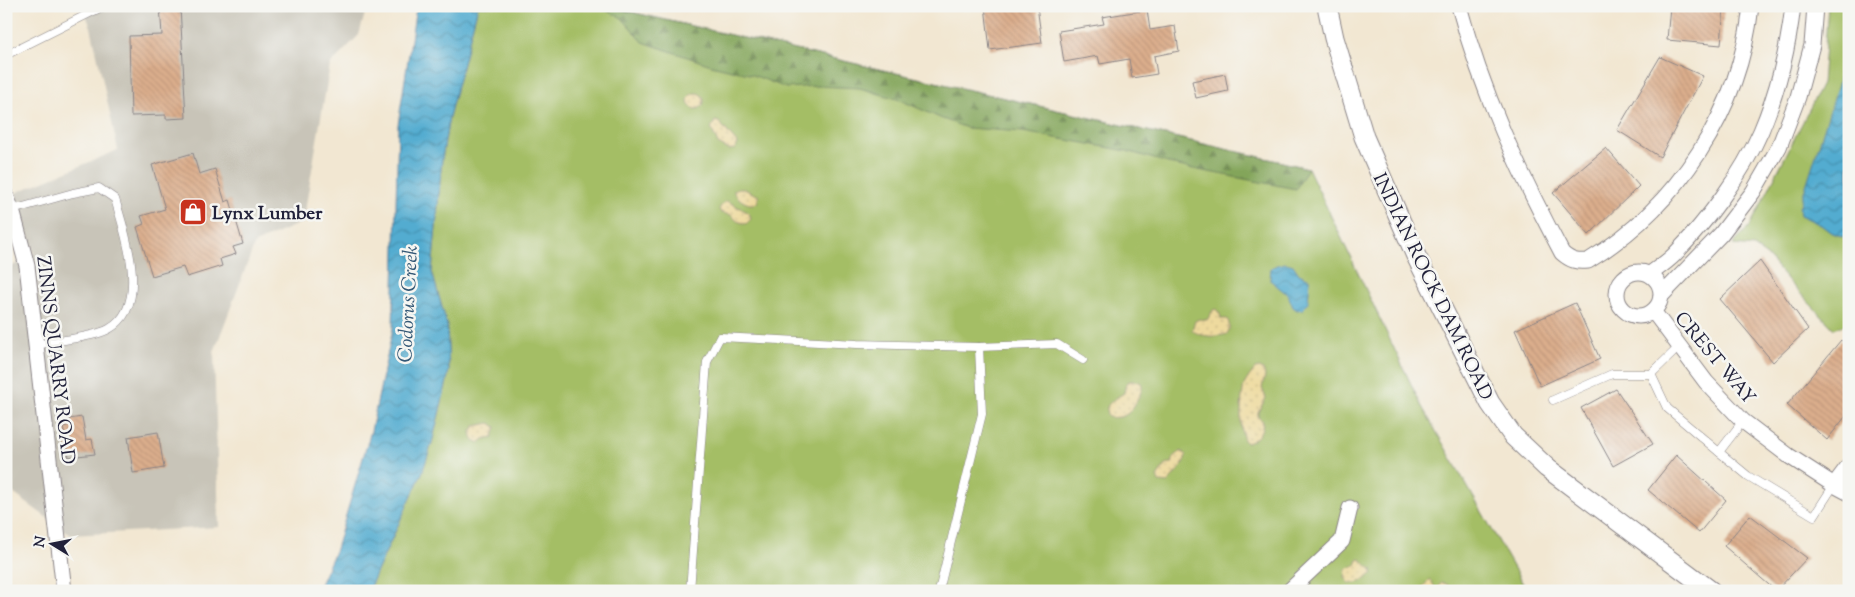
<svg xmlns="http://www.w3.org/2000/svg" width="1855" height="597" viewBox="0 0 1855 597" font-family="'Sorts Mill Goudy',serif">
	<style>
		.industrial { fill: #c8c4b8 }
		.grass { fill: #a4be65; stroke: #637050 }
		.forest { fill: url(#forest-firs); stroke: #52644a }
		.sand { fill: url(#sand-dots); stroke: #887e6c }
		.water { fill: url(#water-waves); stroke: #3a6786 }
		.building { fill: url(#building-back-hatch) }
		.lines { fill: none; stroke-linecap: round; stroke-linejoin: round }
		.service-casing { stroke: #8a8486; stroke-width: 9 }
		.minor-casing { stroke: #8a8486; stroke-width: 17 }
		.tertiary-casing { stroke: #8a8486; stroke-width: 21 }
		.service { stroke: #fff; stroke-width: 8 }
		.minor { stroke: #fff; stroke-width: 15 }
		.tertiary { stroke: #fff; stroke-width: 19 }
		.labels { text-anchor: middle; stroke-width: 5; stroke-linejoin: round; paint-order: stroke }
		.poi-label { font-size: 19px; font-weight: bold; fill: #22223b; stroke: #f6f6f2; text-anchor: start }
		.street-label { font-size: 19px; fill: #22223b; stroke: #f6f6f2 }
		.water-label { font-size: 20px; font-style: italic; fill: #355977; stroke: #f6f6f2 }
	</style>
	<defs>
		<pattern id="forest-firs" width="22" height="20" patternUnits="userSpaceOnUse" patternTransform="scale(1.25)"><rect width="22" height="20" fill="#83a55a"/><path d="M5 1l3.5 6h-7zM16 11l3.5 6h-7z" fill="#6b864c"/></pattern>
		<pattern id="sand-dots" width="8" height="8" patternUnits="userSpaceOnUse" patternTransform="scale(1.25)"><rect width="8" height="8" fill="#eeda9e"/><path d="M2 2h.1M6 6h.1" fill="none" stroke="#ccbb89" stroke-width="1.8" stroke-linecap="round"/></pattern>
		<pattern id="water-waves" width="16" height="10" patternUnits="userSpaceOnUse" patternTransform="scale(1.25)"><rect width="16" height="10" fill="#52acd0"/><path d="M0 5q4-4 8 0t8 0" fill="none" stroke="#448caa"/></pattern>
		<pattern id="building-back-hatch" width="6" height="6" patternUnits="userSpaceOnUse" patternTransform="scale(1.25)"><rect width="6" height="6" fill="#dbae8c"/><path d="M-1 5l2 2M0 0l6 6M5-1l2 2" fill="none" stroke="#bc957a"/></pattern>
	</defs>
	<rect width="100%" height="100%" fill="#f6f6f2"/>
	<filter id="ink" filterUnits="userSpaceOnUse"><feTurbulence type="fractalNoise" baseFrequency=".02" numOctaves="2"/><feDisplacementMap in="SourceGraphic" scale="10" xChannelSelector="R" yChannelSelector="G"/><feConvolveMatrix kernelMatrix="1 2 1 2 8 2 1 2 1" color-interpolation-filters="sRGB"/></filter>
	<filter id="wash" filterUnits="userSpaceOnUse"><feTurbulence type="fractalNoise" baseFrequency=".0096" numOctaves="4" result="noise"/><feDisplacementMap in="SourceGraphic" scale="20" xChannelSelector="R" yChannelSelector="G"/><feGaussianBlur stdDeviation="1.12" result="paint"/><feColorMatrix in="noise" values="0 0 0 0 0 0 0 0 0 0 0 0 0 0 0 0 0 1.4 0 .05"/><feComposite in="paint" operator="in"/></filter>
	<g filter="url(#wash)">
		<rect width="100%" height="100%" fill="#f2e7d2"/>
		<path class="industrial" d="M82 6H367L359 35 330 65 303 222 255 243 214 352 219 527 71 535 13 493 6 432V270L34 253 15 193 118 150 91 27Z"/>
		<g class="grass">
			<path d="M478 6H605L1308 168 1421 405 1527 591H368L422 473 432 443 447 381 449 370 447 325 432 272 442 159 449 117Z"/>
			<path d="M1828 6H1849V323L1834 329 1794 287 1767 256 1754 247 1733 245 1751 224 1822 84Z"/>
		</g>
		<path class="forest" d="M597 6H605L1308 168 1296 189 1178 166 1127 151 1023 132 967 128 940 118 900 100 860 88 817 86 786 88 753 75 711 65 643 42 622 18Z"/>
		<g class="sand">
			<circle cx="696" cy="101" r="8"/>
			<path d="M715 121 719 122 738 144 735 149 729 150 718 144 711 128Z"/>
			<path d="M738 188H742L759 196 757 203C749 207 739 200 734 193V190Z"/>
			<path d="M727 201 749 213 751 219 746 224 737 221 731 215 721 213 719 209 723 203Z"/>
			<path d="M1216 309 1220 314 1221 319H1227C1230 323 1230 330 1227 334 1217 337 1201 338 1192 330L1195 321 1199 319 1207 320 1213 310Z"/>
			<path d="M1260 368 1264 371 1265 376 1262 388 1266 398 1258 412V417L1263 421C1263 432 1256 441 1246 443 1238 434 1241 396 1244 385 1247 379 1251 374 1255 369Z"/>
			<path d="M1130 381C1133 381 1139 381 1141 383 1146 388 1132 411 1127 414 1121 418 1114 418 1108 417 1102 404 1115 399 1124 393L1126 383Z"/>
			<path d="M490 423 496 427 493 437 484 439 479 443C472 442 472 438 471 431L475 426Z"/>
			<path d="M1181 451 1186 455 1184 463 1168 483 1159 482 1157 477 1165 465 1172 463 1174 457Z"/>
			<path d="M1361 559 1364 563 1372 569 1373 573C1366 579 1358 585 1349 583L1345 577 1346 569 1356 565 1358 560Z"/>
			<path d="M1428 581H1431L1436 589 1438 588 1441 583 1447 584 1449 591H1417L1421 589Z"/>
		</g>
		<g class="water">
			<path d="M418 6H478L449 117 442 159 432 272 447 325 449 370 447 381 432 443 422 473 368 591H317L336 549 371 431 393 328 398 125 415 14Z"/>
			<path d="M1849 34V239L1830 232 1821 225 1800 215 1799 208 1838 85Z"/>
			<path d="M1286 263 1293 265 1299 274 1310 279 1308 302 1303 309 1297 310 1293 307 1288 295 1270 280 1271 268 1277 265Z"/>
		</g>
		<g id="blocks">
			<g class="building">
				<path d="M160 6H180L186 118 166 119V115L131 116 129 36 162 35Z"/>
				<path d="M985 6H1037L1042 43 990 50Z"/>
				<path d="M1670 6H1724L1721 45 1667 40Z"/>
				<path d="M1147 10 1150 30 1175 26 1179 51 1154 56 1157 74 1132 78 1129 59 1100 64 1098 56 1064 62 1059 31 1104 24 1102 17Z"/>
				<path d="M1660 57 1703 76 1660 157 1617 130Z"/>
				<path d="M1225 74 1228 91 1196 98 1192 81Z"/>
				<path d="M1606 148 1639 186 1589 235 1553 193Z"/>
				<path d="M193 153 199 174 215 169 225 202 230 200 243 244 233 247 236 254 220 259 222 266 187 277 183 267 152 276 137 227 144 224 141 216 165 209 152 165Z"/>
				<path d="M1760 261 1808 329 1773 362 1720 299Z"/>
				<path d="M1575 303 1600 359 1540 386 1515 330Z"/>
				<path d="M1841 340 1849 346V412L1827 440 1787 405Z"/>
				<path d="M1616 389 1653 444 1613 466 1581 408Z"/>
				<path d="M82 417 86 440 92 439 95 454 69 457 63 427 70 425 69 419Z"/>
				<path d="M158 432 164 468 133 473 128 437Z"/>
				<path d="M1676 455 1726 500 1699 533 1648 490Z"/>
				<path d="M1750 515 1807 558 1776 591 1724 546Z"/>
			</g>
		</g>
	</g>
	<g filter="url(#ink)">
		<use href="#blocks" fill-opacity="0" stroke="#8a8486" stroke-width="1"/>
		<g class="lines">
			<g class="service-casing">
				<g id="service">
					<path d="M6 55 104 6"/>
					<path d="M12 210 73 193 99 188 115 199C125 233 151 306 109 329 92 338 58 340 37 345"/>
					<path d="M1679 347 1651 374 1667 408 1719 452"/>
					<path d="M1553 400 1612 374H1651"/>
					<path d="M1743 421 1719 452 1748 476 1814 516 1834 485"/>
					<path d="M690 591 707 362 720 337 857 344 979 347 1057 344 1083 360"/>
					<path d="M939 591 982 414 979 347"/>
				</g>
			</g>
			<g class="minor-casing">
				<g id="minor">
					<path d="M1459 6C1482 93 1520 174 1562 253 1571 261 1577 262 1588 261 1678 206 1740 111 1751 6"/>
					<path d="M6 196 12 210 27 266 64 591"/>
					<circle cx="1639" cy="294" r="22"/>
					<path d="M1650 274C1658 268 1667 262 1674 255 1707 221 1742 175 1761 131 1778 91 1788 49 1793 6"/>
					<path d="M1661 296 1721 234 1753 192 1779 147 1798 97 1812 45 1815 6"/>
					<path d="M1653 311 1706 382 1743 421 1789 456 1834 485 1849 493"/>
					<path d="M1834 485 1849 465"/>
					<path d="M1289 591 1342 541 1350 508"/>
				</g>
			</g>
			<g class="tertiary-casing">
				<path id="tertiary" d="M1327 6 1334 38 1364 137 1416 256 1490 403 1513 436 1547 468 1711 591"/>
			</g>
			<use href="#service" class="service"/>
			<use href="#minor" class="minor"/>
			<use href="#tertiary" class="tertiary"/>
		</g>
	</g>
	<defs>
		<g id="shop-square" transform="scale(1.4375)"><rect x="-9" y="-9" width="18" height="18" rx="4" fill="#c8321e" stroke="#f6f6f2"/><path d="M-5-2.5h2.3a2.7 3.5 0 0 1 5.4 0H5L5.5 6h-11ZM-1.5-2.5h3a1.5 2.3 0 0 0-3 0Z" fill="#fff"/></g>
	</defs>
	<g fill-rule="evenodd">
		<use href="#shop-square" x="193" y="212"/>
	</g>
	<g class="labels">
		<g class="poi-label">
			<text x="212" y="219">Lynx Lumber</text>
		</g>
		<g class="street-label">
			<text transform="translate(1434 286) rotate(64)" y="7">INDIAN ROCK DAM ROAD</text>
			<text transform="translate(1716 357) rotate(50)" y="7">CREST WAY</text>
			<text transform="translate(57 360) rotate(83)" y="7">ZINNS QUARRY ROAD</text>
		</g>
		<g class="water-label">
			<text transform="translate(407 304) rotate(-87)" y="7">Codorus Creek</text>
		</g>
	</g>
	<rect width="1855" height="597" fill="none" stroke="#f6f6f2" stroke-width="25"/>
	<g transform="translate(52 544) rotate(280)" stroke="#f6f6f2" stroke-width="4" paint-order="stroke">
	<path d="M0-4L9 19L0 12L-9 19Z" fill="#22223b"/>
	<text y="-8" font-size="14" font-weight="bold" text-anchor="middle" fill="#22223b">N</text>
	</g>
</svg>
